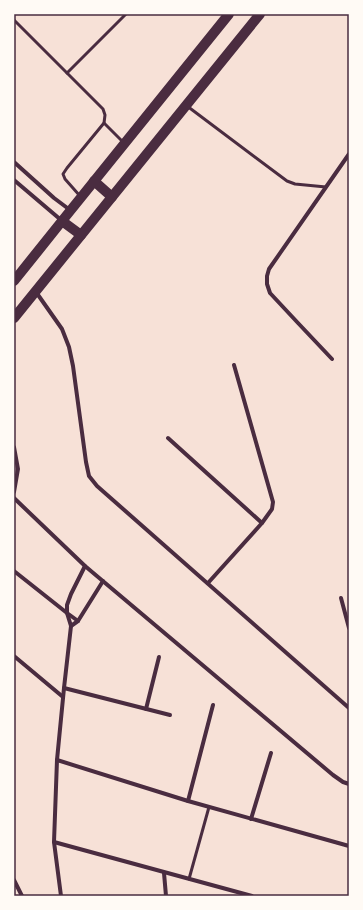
<svg xmlns="http://www.w3.org/2000/svg" width="363" height="910" viewBox="0 0 363 910" font-family="'Crimson Pro',serif">
	<style>
		.lines { fill: none; stroke-linecap: round; stroke-linejoin: round }
		.service { stroke: #4a2c40; stroke-width: 3 }
		.minor { stroke: #4a2c40; stroke-width: 4 }
		.primary { stroke: #4a2c40; stroke-width: 10 }
		.neatline { fill: none; stroke: #4a2c40; stroke-width: 1.5 }
	</style>
	<rect width="100%" height="100%" fill="#f7e1d7"/>
	<g class="lines">
		<g class="service">
			<path d="M14 20 103 109 105 115 104 123 67 168 63 174 65 179 80 196"/>
			<path d="M67 73 126 14"/>
			<path d="M187 106 287 181 295 184 326 187"/>
			<path d="M104 123 124 143"/>
			<path d="M189 879 209 807"/>
		</g>
		<g class="minor">
			<path d="M14 162 54 198 70 210"/>
			<path d="M14 180 61 220"/>
			<path d="M36 292 62 329 69 347 73 366 86 462 89 476 97 486 349 708"/>
			<path d="M332 359 298 323 270 293 267 284V276L269 269 349 154"/>
			<path d="M168 438 262 523"/>
			<path d="M14 447 18 469 14 492"/>
			<path d="M14 498 85 566 333 775 343 782 349 784"/>
			<path d="M85 566 71 594 67 605V613L71 626 64 688 57 760 188 801 349 846"/>
			<path d="M14 571 67 613 78 621"/>
			<path d="M208 583 262 523 272 509 273 502 234 365"/>
			<path d="M341 598 349 628"/>
			<path d="M71 626 78 621 103 581"/>
			<path d="M14 656 63 697"/>
			<path d="M64 688 170 715"/>
			<path d="M146 709 159 657"/>
			<path d="M57 760 54 842 61 896"/>
			<path d="M188 801 213 705"/>
			<path d="M251 819 271 753"/>
			<path d="M54 842 252 896"/>
			<path d="M164 873 166 896"/>
			<path d="M14 880 22 896"/>
		</g>
		<g class="primary">
			<path d="M94 181 112 197"/>
			<path d="M62 221 81 235"/>
			<path d="M14 281 62 221 229 14"/>
			<path d="M14 318 260 14"/>
		</g>
	</g>
	<rect width="363" height="910" fill="none" stroke="#fffaf5" stroke-width="30"/>
	<rect x="15" y="15" width="333" height="880" class="neatline"/>
</svg>
